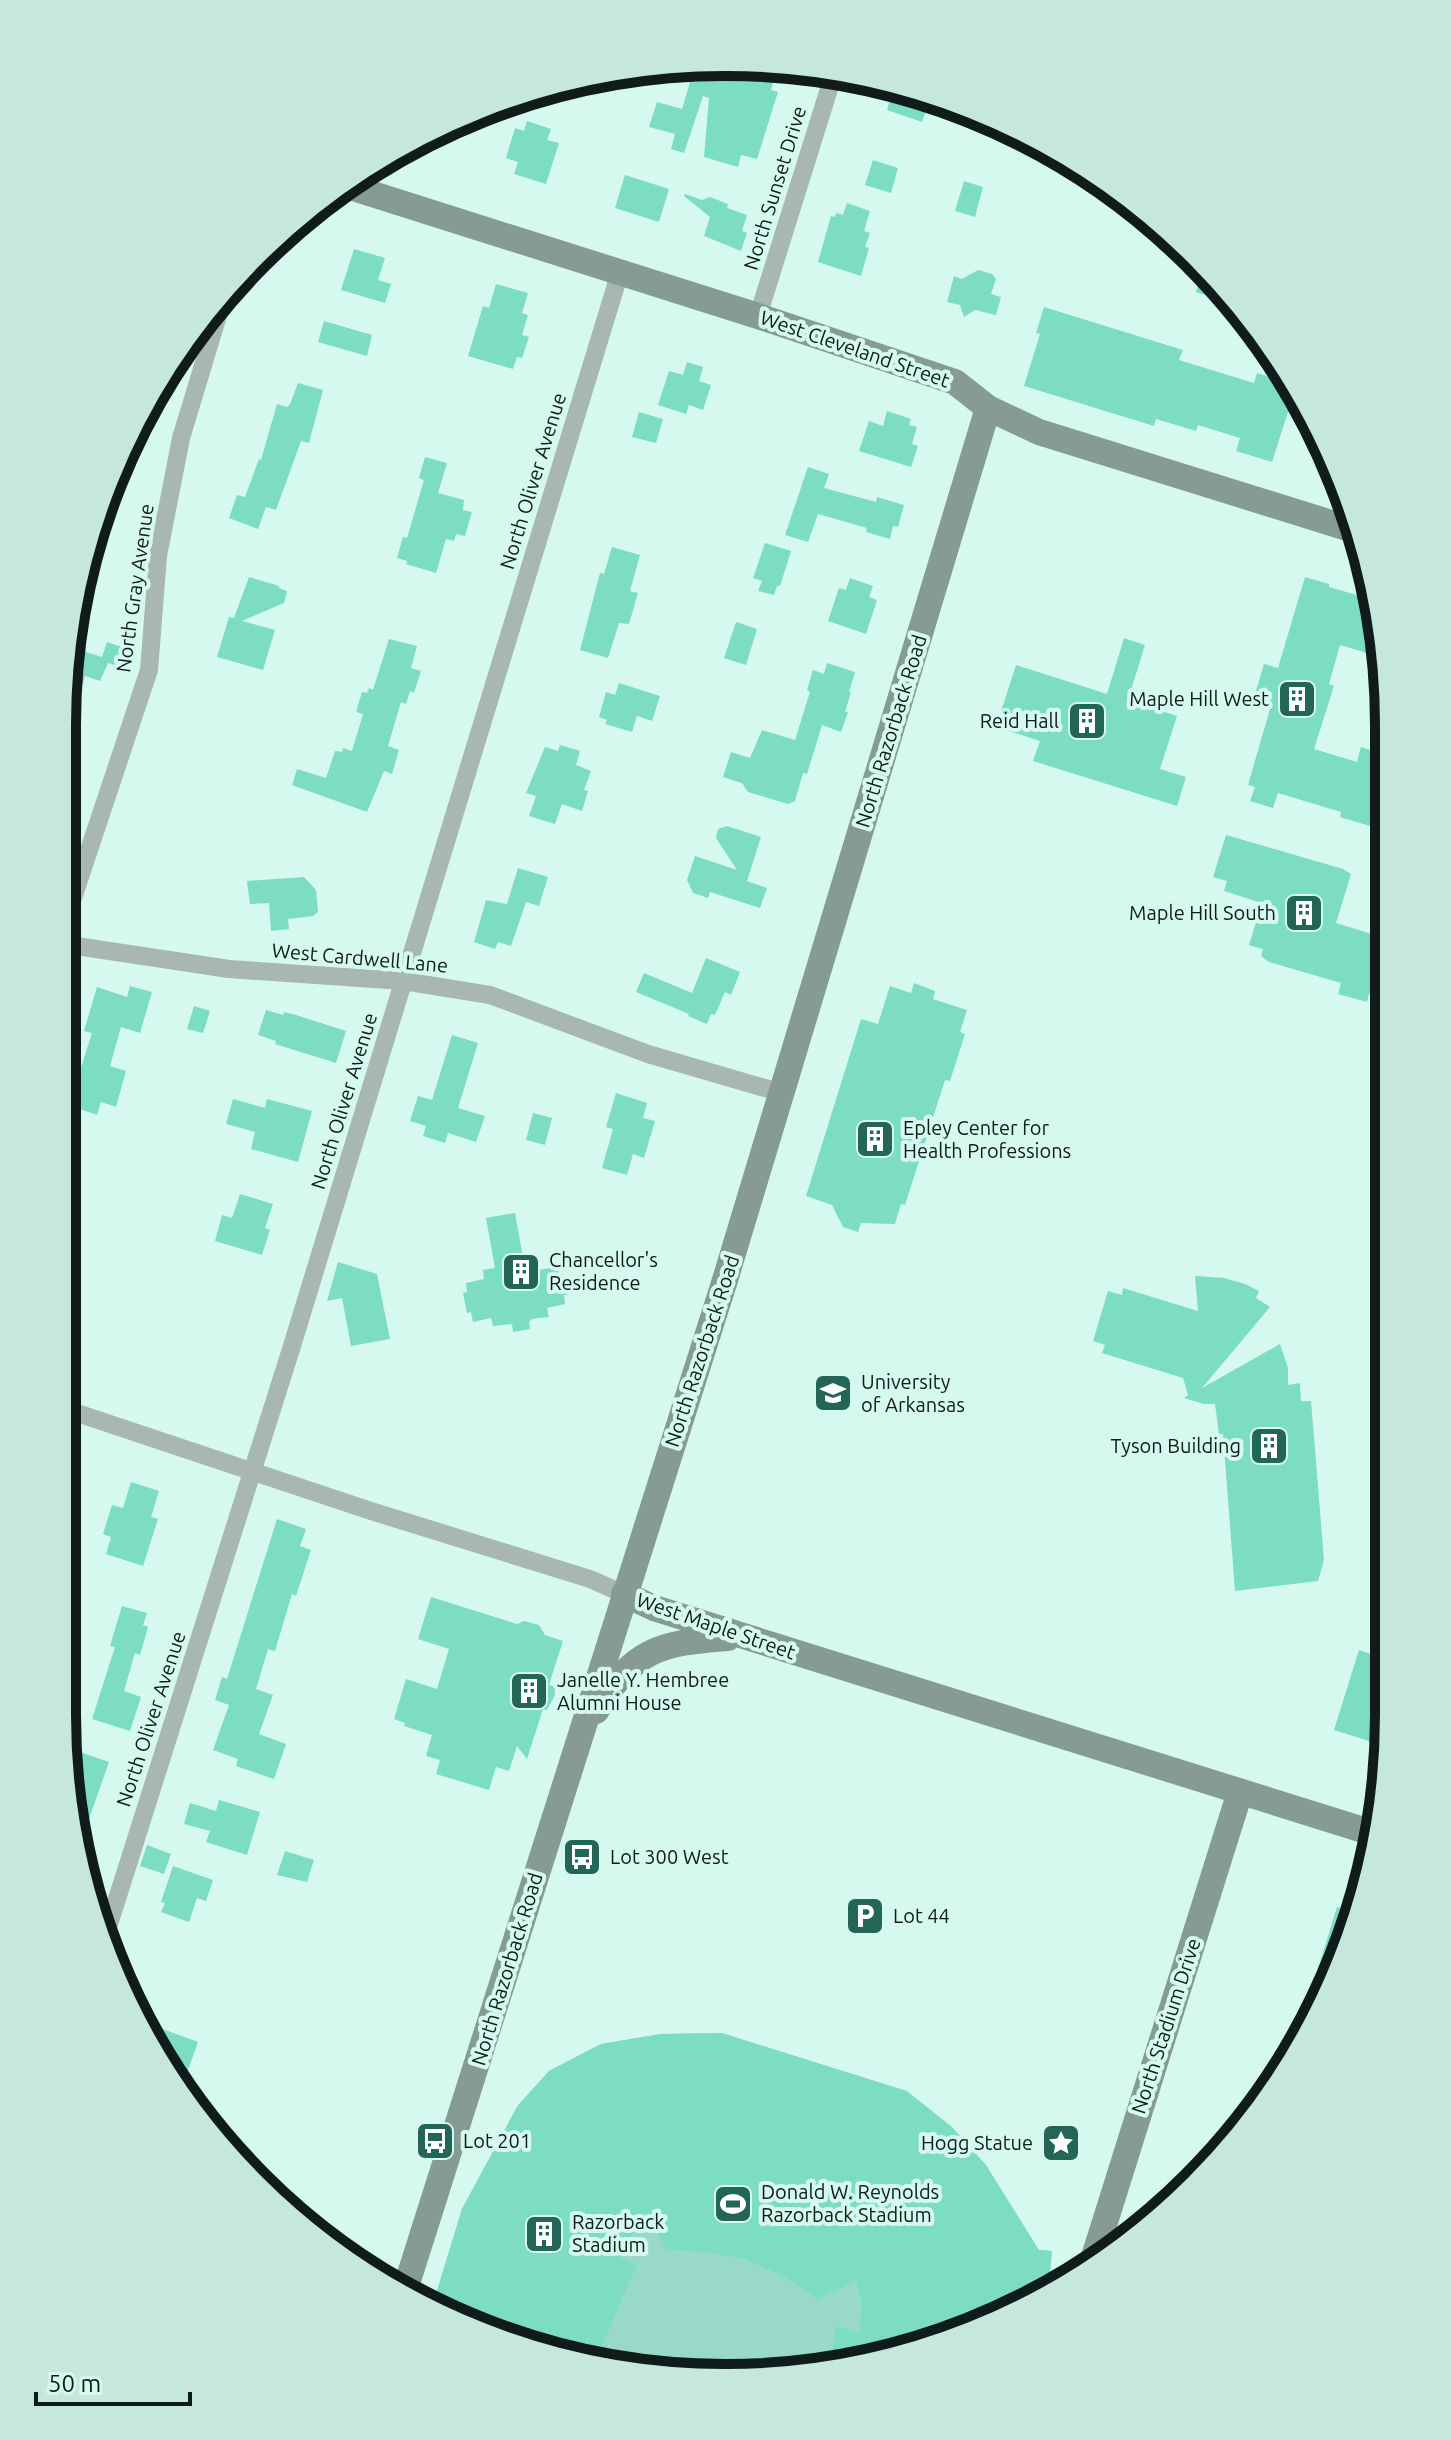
<svg xmlns="http://www.w3.org/2000/svg" width="1451" height="2440" viewBox="0 0 1451 2440" font-family="Ubuntu,sans-serif">
	<style>
		.green { fill: #98dac7 }
		.building { fill: #7cddc3 }
		.lines { fill: none; stroke-linecap: round; stroke-linejoin: round }
		.street { stroke: #a8b7b2; stroke-width: 18 }
		.secondary { stroke: #859b94; stroke-width: 26 }
		.labels { text-anchor: middle; stroke-width: 8; stroke-linejoin: round; paint-order: stroke }
		.street-label { font-size: 20px; fill: #0f1c19; stroke: #d5f9ee }
		.poi-label { font-size: 20px; fill: #0f1c19; stroke: #d5f9ee; text-anchor: start }
		.rim { fill: none; stroke: #0f1c19; stroke-width: 10 }
	</style>
	<rect width="100%" height="100%" fill="#d5f9ee"/>
	<path class="green" d="M722 2033 1020 2248 1052 2251 1049 2284 938 2343 725 2378 513 2343 433 2304 462 2209 518 2105 549 2071 601 2044 661 2034Z"/>
	<g class="building">
		<path d="M695 65 747 80 752 65 777 67 771 90 778 92 757 159 741 155 738 167 704 157 709 98 703 96 684 153 671 149 675 134 649 127 657 102 682 109Z"/>
		<path d="M894 87 930 98 922 122 887 110Z"/>
		<path d="M527 121 551 129 547 140 559 143 546 184 514 174 518 162 506 158 515 128 524 131Z"/>
		<path d="M873 160 898 168 891 193 865 185Z"/>
		<path d="M625 175 669 189 659 222 615 208Z"/>
		<path d="M964 181 983 187 975 217 955 211Z"/>
		<path d="M685 194 702 200 710 197 728 204 727 208 747 215 742 231 747 233 741 251 704 236 710 217 684 196Z"/>
		<path d="M847 203 870 211 864 231 870 233 865 247 869 248 861 276 818 262 831 216 835 217 836 213 843 215Z"/>
		<path d="M354 249 385 258 378 280 391 284 385 303 341 290Z"/>
		<path d="M978 270 992 274 996 279 991 294 1001 297 996 315 975 310 964 317 960 305 947 302 954 276 962 279Z"/>
		<path d="M1203 270 1224 288 1236 305 1196 292Z"/>
		<path d="M496 284 528 293 522 313 528 315 522 335 529 337 522 358 517 357 513 369 468 356 483 306 489 308Z"/>
		<path d="M1044 307 1183 350 1179 360 1254 383 1257 373 1294 385 1298 391 1291 413 1288 412 1272 462 1236 451 1240 438 1198 425 1196 431 1156 419 1154 426 1024 386 1040 334 1036 333Z"/>
		<path d="M324 321 372 335 367 356 318 342Z"/>
		<path d="M687 362 703 367 699 381 711 385 703 410 689 405 686 414 658 405 669 371 683 375Z"/>
		<path d="M298 383 323 390 309 443 301 441 276 510 266 507 258 529 229 518 237 495 245 497 259 459 261 460 277 404 287 407 290 404Z"/>
		<path d="M887 411 911 419 909 425 917 427 912 444 918 446 911 467 859 451 869 421 883 426Z"/>
		<path d="M639 412 663 419 656 443 632 437Z"/>
		<path d="M425 457 447 463 438 493 464 500 463 510 472 512 465 536 456 534 454 541 446 539 436 573 406 564 407 561 397 558 403 537 407 538 424 480 419 478Z"/>
		<path d="M808 467 829 474 824 488 876 502 877 497 904 505 898 527 893 526 890 539 866 532 867 528 818 514 808 542 785 535Z"/>
		<path d="M765 543 791 551 780 586H777L774 595 758 591 762 581 753 578Z"/>
		<path d="M612 547 640 555 630 591 638 593 629 624 619 623 608 658 580 650 600 573 604 574Z"/>
		<path d="M249 577 279 586V588L287 591 284 603 242 621 275 630 263 670 217 657 229 617 234 618Z"/>
		<path d="M1305 577 1329 584V587L1374 600 1384 658 1340 645 1329 684 1334 686 1314 749 1357 762 1361 747 1379 753 1375 765 1387 768 1380 793 1388 796V823L1372 819 1370 826 1340 817 1341 812 1278 793 1273 808 1250 801 1255 787 1248 785 1272 702 1254 697 1264 664 1278 668Z"/>
		<path d="M850 578 873 586 869 597 877 600 866 634 828 621 839 588 846 590Z"/>
		<path d="M736 622 757 629 746 665 724 658Z"/>
		<path d="M1124 638 1145 645 1128 700 1177 716 1160 769 1186 777 1177 806 1033 761 1040 741 996 727 1016 665 1107 694Z"/>
		<path d="M389 639 417 646 411 668 421 671 414 693 410 691 406 704 401 702 388 746 399 750 392 774 384 771 367 812 292 785 297 769 326 778 335 751 342 752 343 748 352 751 363 714 356 712 362 692 367 693 369 688 373 690Z"/>
		<path d="M107 642 125 648 119 666 108 663 100 681 85 676 83 684 64 677 70 647 102 657Z"/>
		<path d="M827 663 855 672 849 692H851L845 712H848L841 732 822 725 807 774 803 773 795 801 788 804 748 792 742 783 723 777 731 752 750 758 762 730 795 740 810 692 807 690 813 670 824 674Z"/>
		<path d="M619 683 660 696 652 721 637 716 632 732 605 724 607 720 599 717 606 692 615 695Z"/>
		<path d="M560 745 580 751 576 765 591 771 584 790 588 791 582 811 562 804 555 824 529 816 536 796 526 793 545 747 558 751Z"/>
		<path d="M727 826 761 837 747 881 767 888 760 908 710 892 708 898 693 893 687 880 695 856 737 870 716 838 718 829Z"/>
		<path d="M1226 835 1343 869 1351 874 1336 923 1388 939V1000L1369 994 1367 1002 1338 994 1341 983 1269 962 1261 956 1263 949 1249 945 1262 903 1224 891 1227 881 1213 877Z"/>
		<path d="M518 868 548 877 539 906 526 902 511 946 498 942 495 949 474 942 486 900 507 904Z"/>
		<path d="M304 877 316 890 318 912 313 916 288 919 289 929 271 931 269 903 250 904 247 881Z"/>
		<path d="M706 958 740 972 731 995 725 992 715 1015 711 1014 707 1024 688 1016 689 1014 636 992 644 973 692 993Z"/>
		<path d="M914 983 935 991 933 999 967 1010 960 1032 965 1034 950 1081 945 1080 905 1205 901 1204 895 1224 861 1223 858 1232 843 1227 832 1205 806 1196 861 1019 878 1024 890 986 911 993Z"/>
		<path d="M130 986 152 992 140 1033 121 1027 110 1066 126 1071 116 1107 101 1102 97 1115 63 1103V1085L67 1073 70 1071 79 1074 92 1033 84 1031 97 987 127 997Z"/>
		<path d="M194 1006 210 1011 203 1033 187 1029Z"/>
		<path d="M266 1010 283 1015 284 1012 296 1015 346 1031 336 1063 275 1044 276 1041 258 1035Z"/>
		<path d="M452 1035 478 1043 458 1108 485 1116 476 1142 448 1133 445 1143 423 1136 426 1126 410 1121 418 1096 432 1100Z"/>
		<path d="M616 1093 647 1103 643 1118 655 1121 644 1158 633 1154 627 1175 602 1168 613 1129 606 1127Z"/>
		<path d="M233 1099 265 1108 267 1099 312 1111 298 1162 251 1149 255 1132 226 1124Z"/>
		<path d="M533 1113 552 1118 545 1145 526 1140Z"/>
		<path d="M240 1194 273 1204 265 1228 270 1230 262 1255 215 1241 222 1215 232 1218Z"/>
		<path d="M515 1213 524 1263 538 1261 540 1270 558 1266 559 1275 563 1274 567 1295H564L565 1304 547 1308 549 1317 532 1319 529 1322 530 1329 513 1332 512 1324 493 1326 491 1318 473 1322 471 1312 467 1313 463 1293 467 1292 466 1283 484 1279 483 1270 495 1268 486 1218Z"/>
		<path d="M338 1262 377 1274 390 1339 351 1346 342 1298 327 1301Z"/>
		<path d="M1195 1276 1224 1278 1245 1284 1259 1291 1256 1298 1270 1307 1202 1388 1280 1344 1288 1368V1385L1300 1383 1301 1401H1311L1324 1560 1318 1581 1235 1591 1223 1434H1219L1215 1404H1204L1184 1398 1188 1395 1183 1378 1102 1353 1105 1345 1093 1341 1108 1291 1122 1295 1123 1288 1198 1311Z"/>
		<path d="M131 1482 159 1491 151 1517 158 1519 143 1566 106 1554 111 1537 103 1534 112 1505 123 1508Z"/>
		<path d="M277 1519 306 1529 300 1546 311 1550 296 1596 292 1594 275 1651 268 1649 256 1689 273 1695 259 1734 286 1744 274 1779 236 1766 238 1759 213 1750 229 1705 215 1700 222 1677 227 1679Z"/>
		<path d="M431 1597 517 1624 524 1621 539 1625 545 1635 563 1641 549 1685 555 1686V1695L547 1710 543 1709 527 1759 517 1746 509 1771 496 1767 489 1790 436 1774 440 1760 426 1756 432 1735 404 1726 405 1723 394 1719 406 1679 437 1689 449 1649 418 1639Z"/>
		<path d="M122 1606 147 1613 143 1625 148 1627 140 1655 135 1653 124 1691 141 1697 130 1731 92 1719 115 1647 110 1646Z"/>
		<path d="M1359 1650 1383 1658 1376 1681 1388 1683V1747L1334 1730Z"/>
		<path d="M68 1748 109 1762 82 1839 73 1778Z"/>
		<path d="M219 1800 260 1812 247 1855 206 1842 210 1831 184 1824 190 1803 216 1811Z"/>
		<path d="M147 1845 171 1854 164 1874 140 1866Z"/>
		<path d="M285 1851 314 1860 307 1882 277 1875Z"/>
		<path d="M173 1866 213 1880 206 1901 197 1898 189 1922 161 1912 165 1903 161 1902Z"/>
		<path d="M1337 1907 1357 1913 1354 1928 1318 2001 1309 1998Z"/>
		<path d="M149 2024 198 2042 182 2087 166 2057Z"/>
		<path d="M722 2033 907 2091 952 2127 986 2165 1039 2250 1052 2251 1049 2284 938 2343 831 2361 836 2326 859 2333 862 2304 856 2281 817 2299 785 2277 745 2259 706 2252 667 2250 646 2212 619 2257 637 2264 597 2357 513 2343 433 2304 462 2209 517 2107 549 2071 601 2044 661 2034Z"/>
	</g>
	<g class="lines">
		<g class="street">
			<path d="M758 316 834 73"/>
			<path d="M63 928 149 670 158 556 181 438 224 296"/>
			<path d="M63 944 229 969 403 981 490 995 648 1054 782 1093"/>
			<path d="M62 1408 371 1511 590 1579 624 1594"/>
			<path d="M104 1940 292 1346 620 272"/>
		</g>
		<g class="secondary">
			<path d="M344 185 758 316 955 382 988 408 1039 432 1357 531"/>
			<path d="M624 1594 654 1608 1373 1833"/>
			<path d="M596 1711C634 1649 659 1643 728 1638"/>
			<path d="M1093 2260 1240 1792"/>
			<path d="M405 2290 725 1280 988 408"/>
		</g>
	</g>
	<defs>
		<g id="building-square" transform="scale(2)"><rect x="-9" y="-9" width="18" height="18" rx="4" fill="#236556" stroke="#d5f9ee"/><path d="M-4-6H4V6H1V3H-1V6H-4ZM-2.5-4.3h1.7v1.8h-1.7ZM.8-4.3h1.7v1.8H.8ZM-2.5-1h1.7V.8h-1.7ZM.8-1h1.7V.8H.8Z" fill="#fff"/></g>
		<g id="university-square" transform="scale(2)"><rect x="-9" y="-9" width="18" height="18" rx="4" fill="#236556" stroke="#d5f9ee"/><path d="M0-5L7-2L0 1L-7-2ZM-4 1L0 2.5L4 1V4Q0 6-4 4Z" fill="#fff"/></g>
		<g id="bus-square" transform="scale(2)"><rect x="-9" y="-9" width="18" height="18" rx="4" fill="#236556" stroke="#d5f9ee"/><path d="M-5-6H5V4H4V6H2V4H-2V6H-4V4H-5ZM-3.5-4V0h7V-4ZM-3.5 1.2v1.5H-2V1.2ZM2 1.2v1.5H3.5V1.2Z" fill="#fff"/></g>
		<g id="parking-square" transform="scale(2)"><rect x="-9" y="-9" width="18" height="18" rx="4" fill="#236556" stroke="#d5f9ee"/><path d="M-3.5-5.5H1a3.5 3.5 0 0 1 0 7H-1V5.5H-3.5ZM-1-3.4V-.6H.8a1.4 1.4 0 0 0 0-2.8Z" fill="#fff"/></g>
		<g id="sight-square" transform="scale(2)"><rect x="-9" y="-9" width="18" height="18" rx="4" fill="#236556" stroke="#d5f9ee"/><path d="M0-6L1.8-2.2L6-1.7L2.9 1.2L3.7 5.4L0 3.3L-3.7 5.4L-2.9 1.2L-6-1.7L-1.8-2.2Z" fill="#fff"/></g>
		<g id="stadium-square" transform="scale(2)"><rect x="-9" y="-9" width="18" height="18" rx="4" fill="#236556" stroke="#d5f9ee"/><path d="M0-5a6.5 5 0 1 0 0 10a6.5 5 0 1 0 0-10ZM-3.5-1.8h7v3.6h-7Z" fill="#fff"/></g>
	</defs>
	<g fill-rule="evenodd">
		<use href="#building-square" x="1297" y="699"/>
		<use href="#building-square" x="1087" y="721"/>
		<use href="#building-square" x="1304" y="913"/>
		<use href="#building-square" x="875" y="1139"/>
		<use href="#building-square" x="521" y="1272"/>
		<use href="#university-square" x="833" y="1393"/>
		<use href="#building-square" x="1269" y="1446"/>
		<use href="#building-square" x="529" y="1691"/>
		<use href="#bus-square" x="582" y="1857"/>
		<use href="#parking-square" x="865" y="1916"/>
		<use href="#bus-square" x="435" y="2141"/>
		<use href="#sight-square" x="1061" y="2143"/>
		<use href="#stadium-square" x="733" y="2204"/>
		<use href="#building-square" x="544" y="2234"/>
	</g>
	<g class="labels">
		<g class="street-label">
			<text transform="translate(775 188) rotate(-73)" y="7">North Sunset Drive</text>
			<text transform="translate(855 349) rotate(19)" y="7">West Cleveland Street</text>
			<text transform="translate(533 481) rotate(-73)" y="7">North Oliver Avenue</text>
			<text transform="translate(135 588) rotate(-82)" y="7">North Gray Avenue</text>
			<text transform="translate(891 731) rotate(-73)" y="7">North Razorback Road</text>
			<text transform="translate(360 958) rotate(5)" y="7">West Cardwell Lane</text>
			<text transform="translate(344 1101) rotate(-73)" y="7">North Oliver Avenue</text>
			<text transform="translate(702 1351) rotate(-72)" y="7">North Razorback Road</text>
			<text transform="translate(716 1626) rotate(19)" y="7">West Maple Street</text>
			<text transform="translate(151 1719) rotate(-72)" y="7">North Oliver Avenue</text>
			<text transform="translate(507 1969) rotate(-73)" y="7">North Razorback Road</text>
			<text transform="translate(1166 2026) rotate(-72)" y="7">North Stadium Drive</text>
		</g>
		<g class="poi-label">
			<text x="1269" y="706" text-anchor="end">Maple Hill West</text>
			<text x="1059" y="728" text-anchor="end">Reid Hall</text>
			<text x="1276" y="920" text-anchor="end">Maple Hill South</text>
			<text x="903" y="1135">Epley Center for<tspan x="903" dy="23">Health Professions</tspan></text>
			<text x="549" y="1267">Chancellor's<tspan x="549" dy="23">Residence</tspan></text>
			<text x="861" y="1389">University<tspan x="861" dy="23">of Arkansas</tspan></text>
			<text x="1241" y="1453" text-anchor="end">Tyson Building</text>
			<text x="557" y="1687">Janelle Y. Hembree<tspan x="557" dy="23">Alumni House</tspan></text>
			<text x="610" y="1864">Lot 300 West</text>
			<text x="893" y="1923">Lot 44</text>
			<text x="463" y="2148">Lot 201</text>
			<text x="1033" y="2150" text-anchor="end">Hogg Statue</text>
			<text x="761" y="2199">Donald W. Reynolds<tspan x="761" dy="23">Razorback Stadium</tspan></text>
			<text x="572" y="2229">Razorback<tspan x="572" dy="23">Stadium</tspan></text>
		</g>
	</g>
	<path d="M0 0H1451V2440H0ZM725 76H726A649 649 0 0 1 1375 725V1715A649 649 0 0 1 726 2364H725A649 649 0 0 1 76 1715V725A649 649 0 0 1 725 76Z" fill="#c5e7dd" fill-rule="evenodd"/>
	<path class="rim" d="M725 76H726A649 649 0 0 1 1375 725V1715A649 649 0 0 1 726 2364H725A649 649 0 0 1 76 1715V725A649 649 0 0 1 725 76Z"/>
	<path d="M36 2392v12h154v-12" fill="none" stroke="#0f1c19" stroke-width="4"/>
	<text x="48" y="2392" font-size="24" fill="#0f1c19" stroke="#d5f9ee" stroke-width="6" paint-order="stroke">50 m</text>
</svg>
